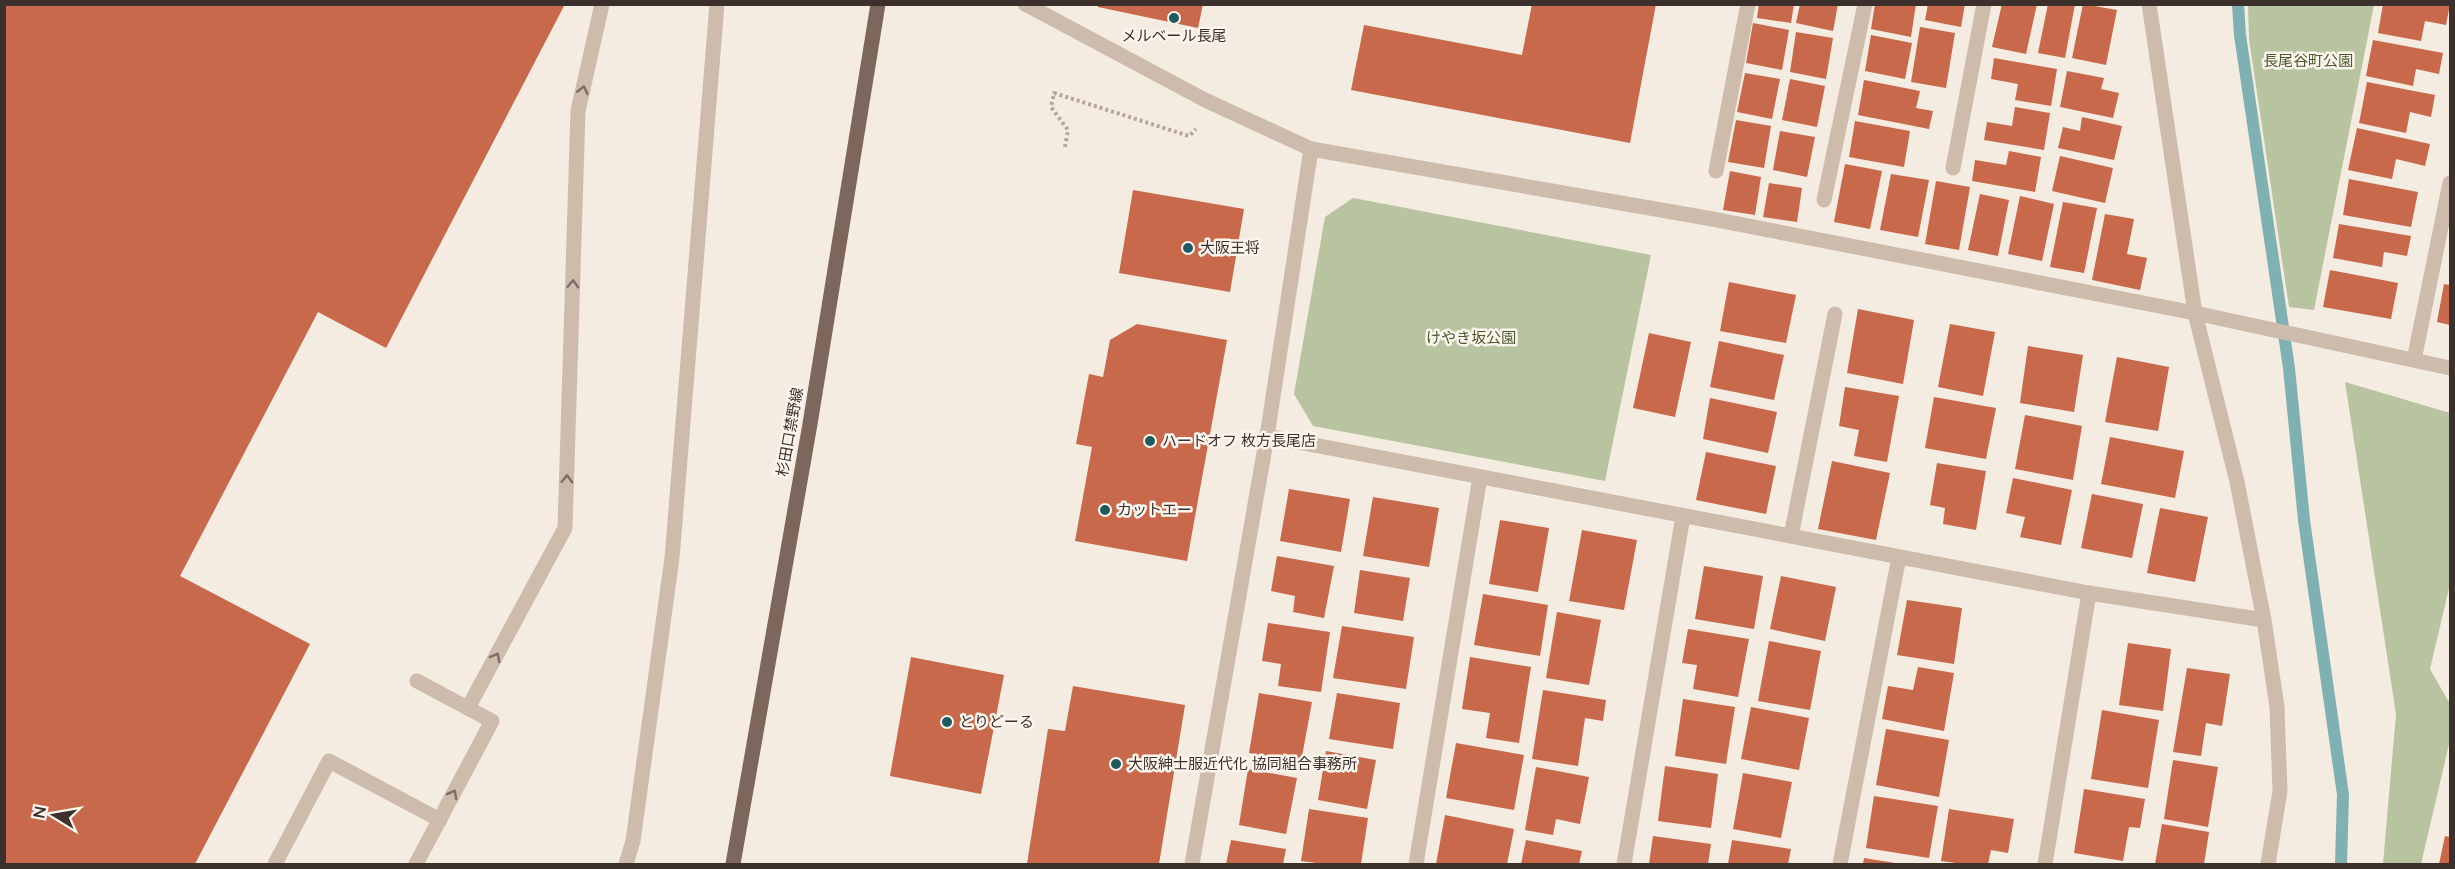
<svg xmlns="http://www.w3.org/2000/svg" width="2455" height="869" viewBox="0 0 2455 869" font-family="Mulish,'Noto Sans JP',sans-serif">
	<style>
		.green { fill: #b8c4a0 }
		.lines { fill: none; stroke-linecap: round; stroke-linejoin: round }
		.stream { stroke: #7fb0b2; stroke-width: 12 }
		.building { fill: #c8694b }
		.path { stroke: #b9a596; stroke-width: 4; stroke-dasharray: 3 3; stroke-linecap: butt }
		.minor { stroke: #cdbbac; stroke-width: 15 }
		.major { stroke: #7d675c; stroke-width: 15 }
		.oneway { stroke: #7d6f65 }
		.poi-dot { fill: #1f5a5e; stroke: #fbf5ee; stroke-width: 2 }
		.labels { text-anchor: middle; stroke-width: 5; stroke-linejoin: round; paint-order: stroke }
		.poi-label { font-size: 15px; fill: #3b302b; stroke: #fbf5ee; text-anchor: start }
		.park-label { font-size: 15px; fill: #4a5a2e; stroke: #fbf5ee }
		.street-label { font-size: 15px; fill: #3b302b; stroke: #fbf5ee }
	</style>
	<rect width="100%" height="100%" fill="#f4ebe1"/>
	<g class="green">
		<path d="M2248 5H2374L2314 310 2289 307 2249 39Z"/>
		<path d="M1353 198 1651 255 1605 481 1313 426 1294 394 1325 217Z"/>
		<path d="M2345 382 2450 413V584L2430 669 2450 704V740L2421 864H2383L2396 714Z"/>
	</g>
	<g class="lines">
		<path class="stream" d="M2238 4 2240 35 2289 368 2304 520 2343 795 2341 864"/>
	</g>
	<g class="building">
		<path d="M4 4H565L386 348 318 312 180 576 310 644 195 864H4Z"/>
		<path d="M1098 4H1203L1198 28 1098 7Z"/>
		<path d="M1532 4H1656L1630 143 1351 90 1364 25 1522 55Z"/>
		<path d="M1759 4H1794L1791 23 1757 18Z"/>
		<path d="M1800 4H1838L1833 31 1796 23Z"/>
		<path d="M1875 4H1916L1911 37 1871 29Z"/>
		<path d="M1928 4H1965L1961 27 1925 20Z"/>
		<path d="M2002 4H2037L2026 54 1992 47Z"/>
		<path d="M2048 4H2075L2065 58 2038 53Z"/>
		<path d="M2083 4 2117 10 2106 65 2072 58Z"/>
		<path d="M2383 4H2450L2446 25 2425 21 2421 41 2378 33Z"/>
		<path d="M1753 23 1789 30 1782 70 1746 63Z"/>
		<path d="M1920 27 1955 33 1946 88 1911 82Z"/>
		<path d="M1796 32 1833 38 1826 79 1790 72Z"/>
		<path d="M1871 35 1912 43 1905 79 1865 71Z"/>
		<path d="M2373 40 2443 53 2439 74 2416 69 2413 86 2366 76Z"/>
		<path d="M1994 58 2057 69 2051 106 2015 100 2018 84 1991 79Z"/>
		<path d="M2067 71 2104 78 2101 89 2119 93 2113 118 2060 107Z"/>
		<path d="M1745 73 1780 79 1772 119 1737 112Z"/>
		<path d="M1790 79 1825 86 1817 127 1782 120Z"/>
		<path d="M1864 80 1920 91 1916 108 1933 111 1929 129 1858 115Z"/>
		<path d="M2367 82 2435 95 2431 117 2410 112 2406 133 2359 123Z"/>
		<path d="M2015 107 2050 113 2044 150 1984 140 1987 122 2012 126Z"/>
		<path d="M2082 117 2122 126 2114 160 2058 148 2063 127 2080 131Z"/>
		<path d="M1736 120 1771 126 1764 168 1728 162Z"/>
		<path d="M1855 121 1910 131 1904 167 1849 157Z"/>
		<path d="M2357 128 2430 144 2425 166 2396 159 2392 179 2348 170Z"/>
		<path d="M1780 131 1815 137 1807 177 1773 170Z"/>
		<path d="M2009 151 2041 157 2035 192 1972 181 1975 160 2006 165Z"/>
		<path d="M2060 156 2113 168 2105 203 2052 191Z"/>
		<path d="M1845 164 1882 171 1870 229 1834 222Z"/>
		<path d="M1730 171 1761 177 1755 215 1723 210Z"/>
		<path d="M1891 174 1929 180 1918 237 1880 230Z"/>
		<path d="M2349 179 2418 192 2411 227 2343 215Z"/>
		<path d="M1936 181 1970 187 1959 250 1925 244Z"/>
		<path d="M1769 183 1802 188 1797 222 1763 217Z"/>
		<path d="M1133 190 1244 209 1230 292 1119 273Z"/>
		<path d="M1980 194 2009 200 1998 256 1968 250Z"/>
		<path d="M2020 196 2054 204 2042 261 2008 254Z"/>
		<path d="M2063 202 2097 208 2084 273 2050 267Z"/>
		<path d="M2105 214 2134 219 2127 254 2147 258 2140 290 2092 280Z"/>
		<path d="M2339 224 2411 236 2407 256 2384 252 2382 267 2333 258Z"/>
		<path d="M2330 270 2398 283 2391 319 2323 307Z"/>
		<path d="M1729 282 1796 295 1786 343 1720 331Z"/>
		<path d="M2444 284 2450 285V325L2437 322Z"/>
		<path d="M1858 309 1914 320 1903 384 1847 373Z"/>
		<path d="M1137 324 1227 340 1187 561 1075 541 1092 447 1076 444 1089 374 1103 377 1110 340Z"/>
		<path d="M1950 324 1995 332 1983 396 1938 387Z"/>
		<path d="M1649 333 1691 342 1675 417 1633 408Z"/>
		<path d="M1719 341 1784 355 1774 400 1710 387Z"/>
		<path d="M2028 346 2083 355 2074 412 2020 403Z"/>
		<path d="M2117 357 2169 367 2158 431 2105 422Z"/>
		<path d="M1845 387 1899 396 1887 462 1854 456 1859 430 1839 426Z"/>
		<path d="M1934 397 1996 408 1986 459 1925 448Z"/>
		<path d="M1710 398 1777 412 1768 453 1703 439Z"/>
		<path d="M2025 415 2082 426 2073 480 2015 469Z"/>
		<path d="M2110 437 2184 451 2175 498 2101 484Z"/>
		<path d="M1706 452 1776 466 1766 514 1696 500Z"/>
		<path d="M1832 461 1890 473 1876 540 1818 529Z"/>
		<path d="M1937 463 1986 471 1976 530 1943 524 1945 508 1930 505Z"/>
		<path d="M2013 478 2072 490 2061 545 2020 537 2025 517 2006 513Z"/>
		<path d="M1289 489 1350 499 1341 552 1280 541Z"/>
		<path d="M2092 494 2143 504 2132 558 2081 548Z"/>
		<path d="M1373 497 1439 508 1429 567 1363 556Z"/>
		<path d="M2160 508 2208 517 2195 582 2147 573Z"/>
		<path d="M1500 520 1549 528 1538 592 1489 584Z"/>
		<path d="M1582 530 1637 540 1624 610 1569 601Z"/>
		<path d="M1277 556 1334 566 1324 618 1293 612 1295 596 1271 591Z"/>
		<path d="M1704 566 1763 576 1754 629 1695 619Z"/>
		<path d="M1360 570 1410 578 1403 621 1354 613Z"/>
		<path d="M1781 576 1836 587 1825 641 1770 629Z"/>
		<path d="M1483 594 1548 605 1540 656 1474 645Z"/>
		<path d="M1907 600 1962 608 1954 664 1897 655Z"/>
		<path d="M1557 612 1601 620 1589 685 1546 678Z"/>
		<path d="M1268 623 1330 632 1321 692 1278 686 1281 664 1262 661Z"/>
		<path d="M1342 626 1414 637 1406 689 1333 678Z"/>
		<path d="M1688 629 1749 639 1738 697 1693 689 1697 665 1682 663Z"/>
		<path d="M1769 641 1821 651 1810 710 1758 701Z"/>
		<path d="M2128 643 2171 649 2163 711 2119 705Z"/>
		<path d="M911 657 1004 675 981 794 890 776Z"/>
		<path d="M1470 657 1531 667 1519 743 1486 738 1490 713 1462 709Z"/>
		<path d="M1918 667 1954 673 1944 731 1882 719 1888 686 1913 690Z"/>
		<path d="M2187 668 2230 674 2222 726 2206 723 2201 756 2173 752Z"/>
		<path d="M1073 686 1185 705 1159 864H1027L1048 729 1065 731Z"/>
		<path d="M1543 690 1606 700 1603 721 1585 718 1578 766 1532 759Z"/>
		<path d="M1259 693 1312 702 1301 762 1249 753Z"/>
		<path d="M1337 693 1400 703 1393 749 1329 739Z"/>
		<path d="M1683 699 1735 707 1726 764 1675 756Z"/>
		<path d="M1751 707 1809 718 1799 770 1741 759Z"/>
		<path d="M2102 710 2159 720 2148 788 2091 779Z"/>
		<path d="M1886 729 1949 740 1939 797 1876 785Z"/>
		<path d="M1456 743 1524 755 1514 810 1446 798Z"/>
		<path d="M1326 751 1376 760 1367 809 1318 800Z"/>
		<path d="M2173 760 2218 767 2208 827 2164 819Z"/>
		<path d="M1665 766 1718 774 1711 828 1658 821Z"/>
		<path d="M1536 767 1589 777 1580 824 1556 819 1553 835 1525 830Z"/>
		<path d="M1248 769 1297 778 1286 834 1239 825Z"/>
		<path d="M1743 773 1792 782 1781 838 1733 829Z"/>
		<path d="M2084 789 2145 799 2140 828 2129 827 2123 861 2074 853Z"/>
		<path d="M1874 796 1938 806 1929 858 1866 848Z"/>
		<path d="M1309 809 1368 818 1361 864H1324L1301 861Z"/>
		<path d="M1949 809 2014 819 2008 853 1991 850 1988 864H1963L1941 861Z"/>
		<path d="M1445 815 1514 829 1507 864H1436Z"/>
		<path d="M2162 824 2209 832 2204 864H2155Z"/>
		<path d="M1653 836 1711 844 1708 864H1649Z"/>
		<path d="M2445 836 2450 837V864H2439Z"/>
		<path d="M1231 840 1286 849 1283 864H1226Z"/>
		<path d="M1526 840 1582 851 1579 864H1521Z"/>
		<path d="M1732 840 1791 849 1788 864H1728Z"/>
		<path d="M1864 858 1895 863V864H1863Z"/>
	</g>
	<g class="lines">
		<path class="path" d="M1065 147 1068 130 1051 107 1054 93 1189 136 1196 129"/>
		<g class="minor">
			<path d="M1025 4 1205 100 1311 149 1707 218 2195 313 2450 368"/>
			<path d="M2149 4 2195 313 2237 482 2264 620 2277 707 2280 791 2268 864"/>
			<path d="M1953 168 1984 4"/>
			<path d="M1716 171 1748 4"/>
			<path d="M1824 200 1865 4"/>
			<path d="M2414 360 2450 183"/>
			<path d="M1267 436 2089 593 2264 620"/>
			<path d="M1791 536 1835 314"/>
			<path d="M468 708 565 528 578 111 602 4"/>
			<path d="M275 864 329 761 440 820"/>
			<path d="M416 864 492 721 417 681"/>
			<path d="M626 864 633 841 672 558 717 4"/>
			<path d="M1192 864 1267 436 1311 149"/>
			<path d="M1416 864 1480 477"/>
			<path d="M1624 864 1683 516"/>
			<path d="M1840 864 1899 557"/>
			<path d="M2045 864 2089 593"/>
		</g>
		<path class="major" d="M733 864 810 424 878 4"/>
	</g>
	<defs><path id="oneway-chevron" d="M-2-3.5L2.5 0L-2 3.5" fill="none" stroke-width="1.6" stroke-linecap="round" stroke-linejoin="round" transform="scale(1.5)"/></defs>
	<g class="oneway">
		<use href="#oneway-chevron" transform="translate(583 90) rotate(-77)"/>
		<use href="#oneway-chevron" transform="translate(573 284) rotate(-88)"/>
		<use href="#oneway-chevron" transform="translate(567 479) rotate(-88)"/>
		<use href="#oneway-chevron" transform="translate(496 657) rotate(-62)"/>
		<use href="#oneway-chevron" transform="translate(453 794) rotate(-62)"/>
	</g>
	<g class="poi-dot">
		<circle cx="1174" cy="18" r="6"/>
		<circle cx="1188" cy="248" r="6"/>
		<circle cx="1150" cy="441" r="6"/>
		<circle cx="1105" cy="510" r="6"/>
		<circle cx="947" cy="722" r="6"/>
		<circle cx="1116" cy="764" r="6"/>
	</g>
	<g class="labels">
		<g class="poi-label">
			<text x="1174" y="41" text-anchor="middle">メルベール長尾</text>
			<text x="1200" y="253">大阪王将</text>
			<text x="1162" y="446">ハードオフ 枚方長尾店</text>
			<text x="1117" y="515">カットエー</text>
			<text x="959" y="727">とりどーる</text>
			<text x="1128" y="769">大阪紳士服近代化 協同組合事務所</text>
		</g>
		<g class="park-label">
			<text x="2308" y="66">長尾谷町公園</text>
			<text x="1471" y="343">けやき坂公園</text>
		</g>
		<g class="street-label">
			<text transform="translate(790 432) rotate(-80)" y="5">杉田口禁野線</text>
		</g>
	</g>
	<rect width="2455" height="869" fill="none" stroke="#3b302b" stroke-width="12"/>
	<g transform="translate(54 815) rotate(281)" stroke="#fbf5ee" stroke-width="4.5" paint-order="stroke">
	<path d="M0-4.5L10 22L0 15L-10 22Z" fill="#3b302b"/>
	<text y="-9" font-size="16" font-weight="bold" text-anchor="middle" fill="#3b302b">N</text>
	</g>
</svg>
